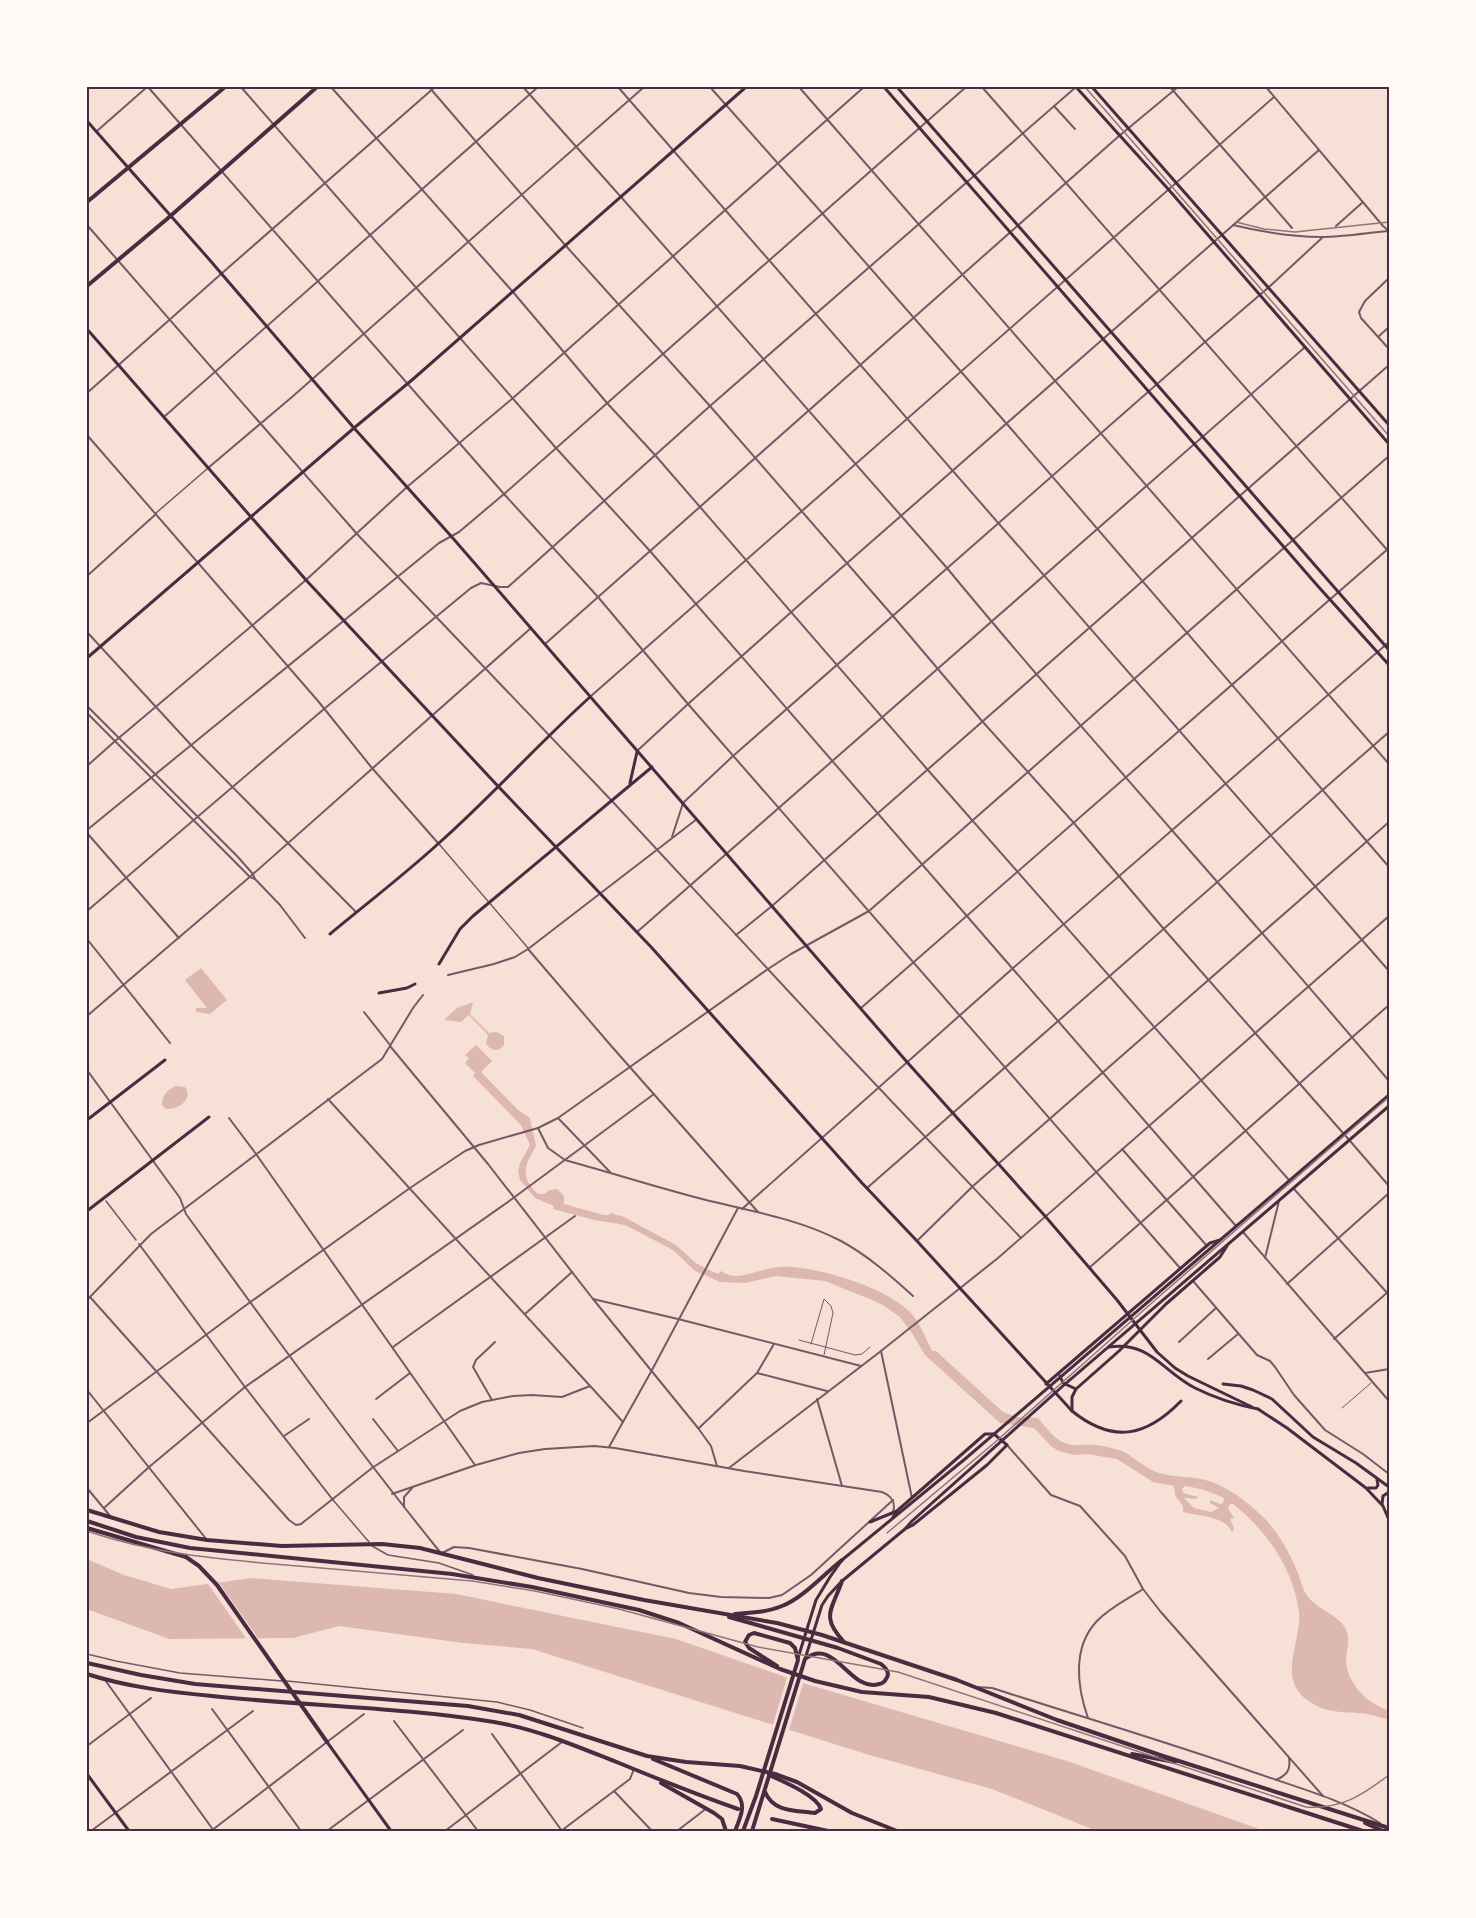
<svg xmlns="http://www.w3.org/2000/svg" width="1476" height="1918" viewBox="0 0 1476 1918" font-family="'Public Sans',sans-serif">
	<style>
		.water { fill: #dcb8b0; fill-rule: evenodd }
		.pier { fill: #f7e1d7 }
		.lines { fill: none; stroke-linecap: round; stroke-linejoin: round }
		.service { stroke: #755966; stroke-width: 1 }
		.pedestrian { stroke: #755966; stroke-width: 1.5 }
		.minor { stroke: #755966; stroke-width: 2 }
		.tertiary { stroke: #755966; stroke-width: 2 }
		.secondary { stroke: #4a2c40; stroke-width: 3 }
		.primary { stroke: #4a2c40; stroke-width: 3 }
		.trunk { stroke: #4a2c40; stroke-width: 4 }
		.rail { stroke: #8f747c; stroke-width: 1.5 }
		.neatline { fill: none; stroke: #4a2c40; stroke-width: 2 }
	</style>
	<rect width="100%" height="100%" fill="#f7e1d7"/>
	<g class="water">
		<path d="M201 968 227 1000 210 1014 196 1012V1008H207L185 980Z"/>
		<path d="M473 1002 470 1014 489 1033 496 1032 504 1036V1045C498 1053 490 1051 486 1043L488 1035 469 1015 461 1022 444 1020 457 1008Z"/>
		<path d="M476 1045 492 1061 481 1072 518 1110 530 1118 536 1146C525 1166 519 1176 538 1194H544L550 1190 557 1189 564 1196V1204L604 1215H609L611 1213 624 1217 676 1245 697 1264 718 1274 721 1271C724 1273 730 1276 734 1276 744 1277 766 1268 779 1267 815 1265 887 1287 912 1314 921 1325 926 1339 932 1351H936L1003 1412 1016 1417 1038 1418C1046 1427 1054 1439 1065 1443 1074 1447 1083 1444 1092 1445 1099 1445 1108 1447 1115 1449 1130 1452 1140 1465 1154 1471 1167 1477 1181 1476 1195 1478 1220 1481 1243 1498 1261 1515 1278 1531 1289 1552 1298 1573 1301 1580 1302 1588 1306 1594 1316 1609 1336 1614 1344 1626 1352 1638 1346 1649 1346 1662 1348 1684 1368 1705 1389 1710V1720C1382 1718 1374 1715 1367 1714 1344 1711 1326 1715 1306 1699 1277 1677 1302 1640 1299 1612 1293 1568 1267 1531 1233 1504H1230L1228 1508 1234 1518 1230 1519 1234 1528 1232 1533C1227 1516 1198 1516 1183 1512V1506L1175 1495 1174 1486 1153 1482 1117 1459 1087 1454 1074 1455 1059 1451 1052 1447 1034 1428 1000 1423 925 1355 912 1333 900 1317 883 1305 872 1300 825 1281 776 1276 745 1283 720 1282 695 1271 673 1250 625 1225 594 1220 553 1209 554 1206 535 1198 520 1180 518 1171 520 1163 530 1145 521 1125 473 1076 475 1073 465 1063 469 1058 465 1055ZM1185 1486C1199 1488 1211 1492 1224 1498L1223 1503 1220 1504 1210 1500V1503L1219 1508 1211 1512 1194 1508 1184 1498 1196 1499 1198 1497 1183 1493 1182 1489Z"/>
		<path d="M176 1086 185 1087C194 1099 178 1110 166 1109L162 1105C161 1096 168 1089 176 1086Z"/>
		<path d="M87 1559 124 1575 171 1589 252 1578 456 1594 676 1639 803 1683 1067 1761 1265 1831H1097L992 1789 866 1754 532 1649 463 1643 339 1626 293 1638 169 1639 87 1609Z"/>
	</g>
	<g class="pier">
		<path d="M217 1580 260 1641H248L206 1581Z"/>
		<path d="M788 1674 804 1680 788 1733 772 1728Z"/>
	</g>
	<g class="lines">
		<g class="service">
			<path d="M799 1340 855 1355 862 1354 870 1347"/>
			<path d="M811 1344 824 1299 831 1306 833 1313 824 1355"/>
			<path d="M1342 1408 1371 1383"/>
		</g>
		<g class="pedestrian">
			<path d="M156 513 207 469"/>
			<path d="M439 844 528 948"/>
			<path d="M106 1201 136 1240"/>
			<path d="M333 1500 369 1542"/>
			<path d="M372 1546 388 1555 439 1563 473 1575"/>
			<path d="M87 1654 116 1661 180 1673 282 1681"/>
			<path d="M287 1681 497 1702 530 1710 583 1728"/>
		</g>
		<g class="minor">
			<path d="M148 87 504 494 598 597 688 704 1180 1268"/>
			<path d="M241 87 556 448 650 551 1236 1226"/>
			<path d="M331 87 513 292 607 403 655 455 927 769 1289 1180"/>
			<path d="M618 87 1389 971"/>
			<path d="M799 87 1389 764"/>
			<path d="M1170 87 1292 228"/>
			<path d="M1054 106 1075 129"/>
			<path d="M97 131 147 87"/>
			<path d="M621 197 947 568C1090 742 1244 908 1389 1081"/>
			<path d="M822 213 1013 431 1389 867"/>
			<path d="M87 225 357 534 611 800 843 1050 1021 1238"/>
			<path d="M1233 225C1262 232 1291 237 1321 237 1343 237 1366 233 1387 231L1389 233"/>
			<path d="M1336 226 1363 202"/>
			<path d="M566 246 710 406 893 616 982 721 1073 822 1163 928 1343 1133"/>
			<path d="M1389 278 1365 301 1359 312 1361 318 1389 349"/>
			<path d="M1269 287 1323 237"/>
			<path d="M1378 337 1389 327"/>
			<path d="M87 393 221 274 435 87"/>
			<path d="M165 416 538 87"/>
			<path d="M87 435 318 701 372 768 438 843"/>
			<path d="M208 468 292 397 644 87"/>
			<path d="M87 576 156 514"/>
			<path d="M87 632 191 745 356 912"/>
			<path d="M545 644 1119 136 1178 87"/>
			<path d="M591 696 1274 97"/>
			<path d="M637 751 688 704 798 606 1319 150"/>
			<path d="M87 766 114 742"/>
			<path d="M683 803 733 756 1205 342"/>
			<path d="M87 830 439 543 459 532 504 494 966 87"/>
			<path d="M87 833 179 938"/>
			<path d="M87 911 324 709 471 588 481 583 500 587H508L710 406 1076 87"/>
			<path d="M637 932 1304 348"/>
			<path d="M736 935 772 906 1389 365"/>
			<path d="M528 949 613 1048 758 1212"/>
			<path d="M861 1008 1389 548"/>
			<path d="M87 1016 252 875 531 628"/>
			<path d="M390 1046 488 1164 593 1299 698 1428 711 1446 717 1466"/>
			<path d="M328 1099 623 1422"/>
			<path d="M558 1118 610 1172"/>
			<path d="M538 1128 548 1148 565 1160C612 1173 659 1188 706 1200 751 1211 799 1219 841 1241 867 1255 891 1276 913 1296"/>
			<path d="M1122 1149 1207 1246"/>
			<path d="M867 1188 1389 732"/>
			<path d="M1294 1189 1389 1295"/>
			<path d="M742 1209 1012 969 1389 642"/>
			<path d="M1243 1232 1389 1401"/>
			<path d="M918 1240 973 1186 1389 822"/>
			<path d="M139 1244 245 1387 333 1500"/>
			<path d="M1265 1258 1279 1201"/>
			<path d="M1089 1268 1389 1005"/>
			<path d="M1193 1281 1257 1355 1270 1361 1275 1367 1294 1395 1325 1430 1363 1454 1389 1474"/>
			<path d="M1287 1284 1389 1193"/>
			<path d="M90 1297 289 1520 296 1525 301 1524 372 1468 460 1411 482 1402 513 1396 532 1395 562 1397 590 1386"/>
			<path d="M593 1299 678 1319 861 1366"/>
			<path d="M525 1314 572 1272"/>
			<path d="M1334 1339 1389 1291"/>
			<path d="M1179 1342 1216 1308"/>
			<path d="M393 1347 575 1216"/>
			<path d="M881 1351 912 1498"/>
			<path d="M1208 1359 1238 1334"/>
			<path d="M757 1373 827 1391"/>
			<path d="M1365 1373 1389 1369"/>
			<path d="M87 1390 207 1540"/>
			<path d="M376 1399 410 1373"/>
			<path d="M817 1399 842 1486"/>
			<path d="M492 1400 473 1367 476 1360 495 1342"/>
			<path d="M373 1419 398 1451"/>
			<path d="M87 1423 249 1303 410 1188 465 1151 479 1145 538 1128 558 1118 768 969 791 954 869 911 1389 456"/>
			<path d="M699 1428 757 1373 774 1344"/>
			<path d="M284 1436 309 1419"/>
			<path d="M1007 1445 1051 1495 1080 1506 1125 1556 1143 1589 1160 1611 1323 1796"/>
			<path d="M609 1447 652 1370 738 1208"/>
			<path d="M729 1468 881 1351 998 1258 1389 916"/>
			<path d="M87 1488 111 1517"/>
			<path d="M104 1508 149 1467 245 1387 512 1199 654 1094"/>
			<path d="M442 1553 454 1547 469 1548 582 1569 689 1593 721 1597 769 1598 782 1595 811 1575 893 1500"/>
			<path d="M212 1709 301 1831"/>
			<path d="M1088 1718C1077 1687 1072 1647 1097 1621 1110 1607 1128 1599 1143 1589"/>
			<path d="M394 1721 478 1831"/>
			<path d="M492 1734 562 1831"/>
			<path d="M327 1742 364 1714"/>
			<path d="M87 1746 151 1698"/>
			<path d="M614 1791 652 1831"/>
			<path d="M91 1831 253 1711"/>
			<path d="M327 1831 463 1730"/>
			<path d="M445 1831 562 1742"/>
			<path d="M561 1831 630 1779 634 1769"/>
			<path d="M677 1831 707 1808"/>
		</g>
		<g class="tertiary">
			<path d="M429 87 566 246"/>
			<path d="M523 87 621 197"/>
			<path d="M710 87 822 213"/>
			<path d="M982 87 1389 552"/>
			<path d="M1266 87 1383 226 1389 231"/>
			<path d="M1205 342 1269 287"/>
			<path d="M87 706 237 856 253 874 255 879"/>
			<path d="M87 713 250 877 255 879 280 905 305 938"/>
			<path d="M114 742 306 580 407 487 513 398 864 87"/>
			<path d="M672 837 683 803"/>
			<path d="M87 939 170 1043"/>
			<path d="M448 975 494 964 515 957 528 949 697 819"/>
			<path d="M364 1012 390 1045"/>
			<path d="M87 1070 180 1198 186 1214C269 1328 351 1442 440 1552"/>
			<path d="M229 1118 256 1154 475 1465"/>
			<path d="M1344 1134 1389 1186"/>
			<path d="M87 1300 151 1234 382 1059 413 1008 423 995"/>
			<path d="M392 1494 476 1465 519 1453 545 1449 594 1446 615 1448 744 1471 882 1492C892 1496 896 1502 893 1513"/>
			<path d="M404 1507V1497L413 1487"/>
			<path d="M105 1680 214 1831"/>
			<path d="M977 1687 992 1688C1079 1716 1167 1742 1253 1772 1296 1787 1341 1799 1380 1823"/>
			<path d="M1276 1780C1287 1775 1291 1770 1289 1758"/>
			<path d="M211 1831 327 1742"/>
		</g>
		<g class="secondary">
			<path d="M87 121 208 258 354 428 451 536 907 1062 1045 1216 1117 1300 1157 1352 1175 1368 1188 1376 1252 1407"/>
			<path d="M87 329 306 580 495 783 652 948 862 1183 917 1241 1072 1411C1113 1444 1146 1437 1181 1401"/>
			<path d="M630 783 637 752"/>
			<path d="M330 934C366 904 404 875 439 843 491 797 538 744 590 697"/>
			<path d="M439 964 460 929 473 916 652 767"/>
			<path d="M379 993 407 988 415 984"/>
			<path d="M87 1120 165 1060"/>
			<path d="M87 1211 209 1117"/>
			<path d="M1223 1384 1241 1386 1253 1390 1272 1399 1313 1437 1356 1463 1389 1487"/>
			<path d="M1258 1409 1287 1428 1366 1488 1383 1506 1389 1520"/>
			<path d="M1368 1488H1376L1378 1485 1377 1480"/>
			<path d="M1382 1504 1383 1496 1389 1492"/>
			<path d="M327 1742 391 1831"/>
			<path d="M87 1774 129 1831"/>
		</g>
		<g class="primary">
			<path d="M884 87 1316 584 1389 665"/>
			<path d="M897 87 1389 650"/>
			<path d="M1076 87 1169 190 1389 444"/>
			<path d="M1092 87 1389 425"/>
			<path d="M87 658 354 428 412 380 746 87"/>
			<path d="M1109 1347C1150 1341 1162 1371 1195 1388 1215 1398 1237 1405 1258 1409"/>
			<path d="M1060 1376 1063 1383 1076 1389"/>
			<path d="M1046 1384 1210 1243 1220 1240"/>
			<path d="M1072 1411V1397L1076 1389 1119 1351 1166 1304 1220 1257 1227 1246"/>
			<path d="M893 1517 898 1510 985 1434H994L1007 1445 987 1465 913 1525 907 1528"/>
			<path d="M870 1522 897 1511"/>
			<path d="M798 1658 816 1600 830 1577 842 1560 965 1459 1389 1095"/>
			<path d="M805 1659 822 1605 828 1596 842 1581 905 1529 912 1521 1064 1385 1389 1106"/>
		</g>
		<g class="trunk">
			<path d="M87 202 225 87"/>
			<path d="M87 286 167 219 317 87"/>
			<path d="M87 1510 159 1532 207 1540 282 1546 382 1544 420 1548 538 1578 644 1600 777 1623 822 1635 957 1680 1057 1720 1160 1755 1389 1828"/>
			<path d="M87 1521 136 1537 190 1548 452 1574 532 1587 639 1610 679 1623 780 1669 815 1681 862 1692 929 1697 996 1713 1363 1831"/>
			<path d="M87 1528 186 1557 199 1566 217 1585 327 1742"/>
			<path d="M842 1581C832 1610 820 1616 844 1642"/>
			<path d="M735 1614C751 1613 768 1612 782 1606 803 1598 824 1574 842 1560"/>
			<path d="M729 1617 838 1648 881 1664C885 1667 891 1673 886 1679 885 1682 881 1684 879 1684 850 1693 835 1636 805 1659L752 1831"/>
			<path d="M87 1663 141 1675 195 1684 468 1706 519 1715 647 1756 686 1762 740 1766 775 1774 797 1782 852 1813 897 1831"/>
			<path d="M87 1674C127 1687 170 1692 212 1696 306 1706 401 1707 494 1722 537 1729 578 1747 619 1763 658 1779 698 1795 738 1809"/>
			<path d="M1132 1754 1175 1762"/>
			<path d="M653 1759 737 1794C747 1805 740 1818 735 1831"/>
			<path d="M661 1783 714 1813 722 1819 726 1831"/>
			<path d="M765 1792C774 1813 796 1810 815 1813L821 1809C816 1795 782 1781 769 1775"/>
			<path d="M772 1819 828 1831"/>
			<path d="M1365 1823 1383 1831"/>
			<path d="M743 1831 756 1796 798 1660 795 1648 790 1643 754 1633 749 1635 745 1642 749 1648 777 1666"/>
		</g>
		<g class="rail">
			<path d="M1085 87 1389 436"/>
			<path d="M1236 222 1264 229 1295 232 1389 222"/>
			<path d="M87 1531C156 1555 226 1560 298 1566 356 1571 414 1576 472 1581L535 1591 619 1609 758 1647 898 1672 1306 1807C1342 1809 1361 1796 1389 1775"/>
			<path d="M887 1533 993 1444 1154 1301 1389 1097"/>
		</g>
	</g>
	<rect width="1476" height="1918" fill="none" stroke="#fffaf5" stroke-width="177"/>
	<rect x="88" y="88" width="1300" height="1742" class="neatline"/>
</svg>
